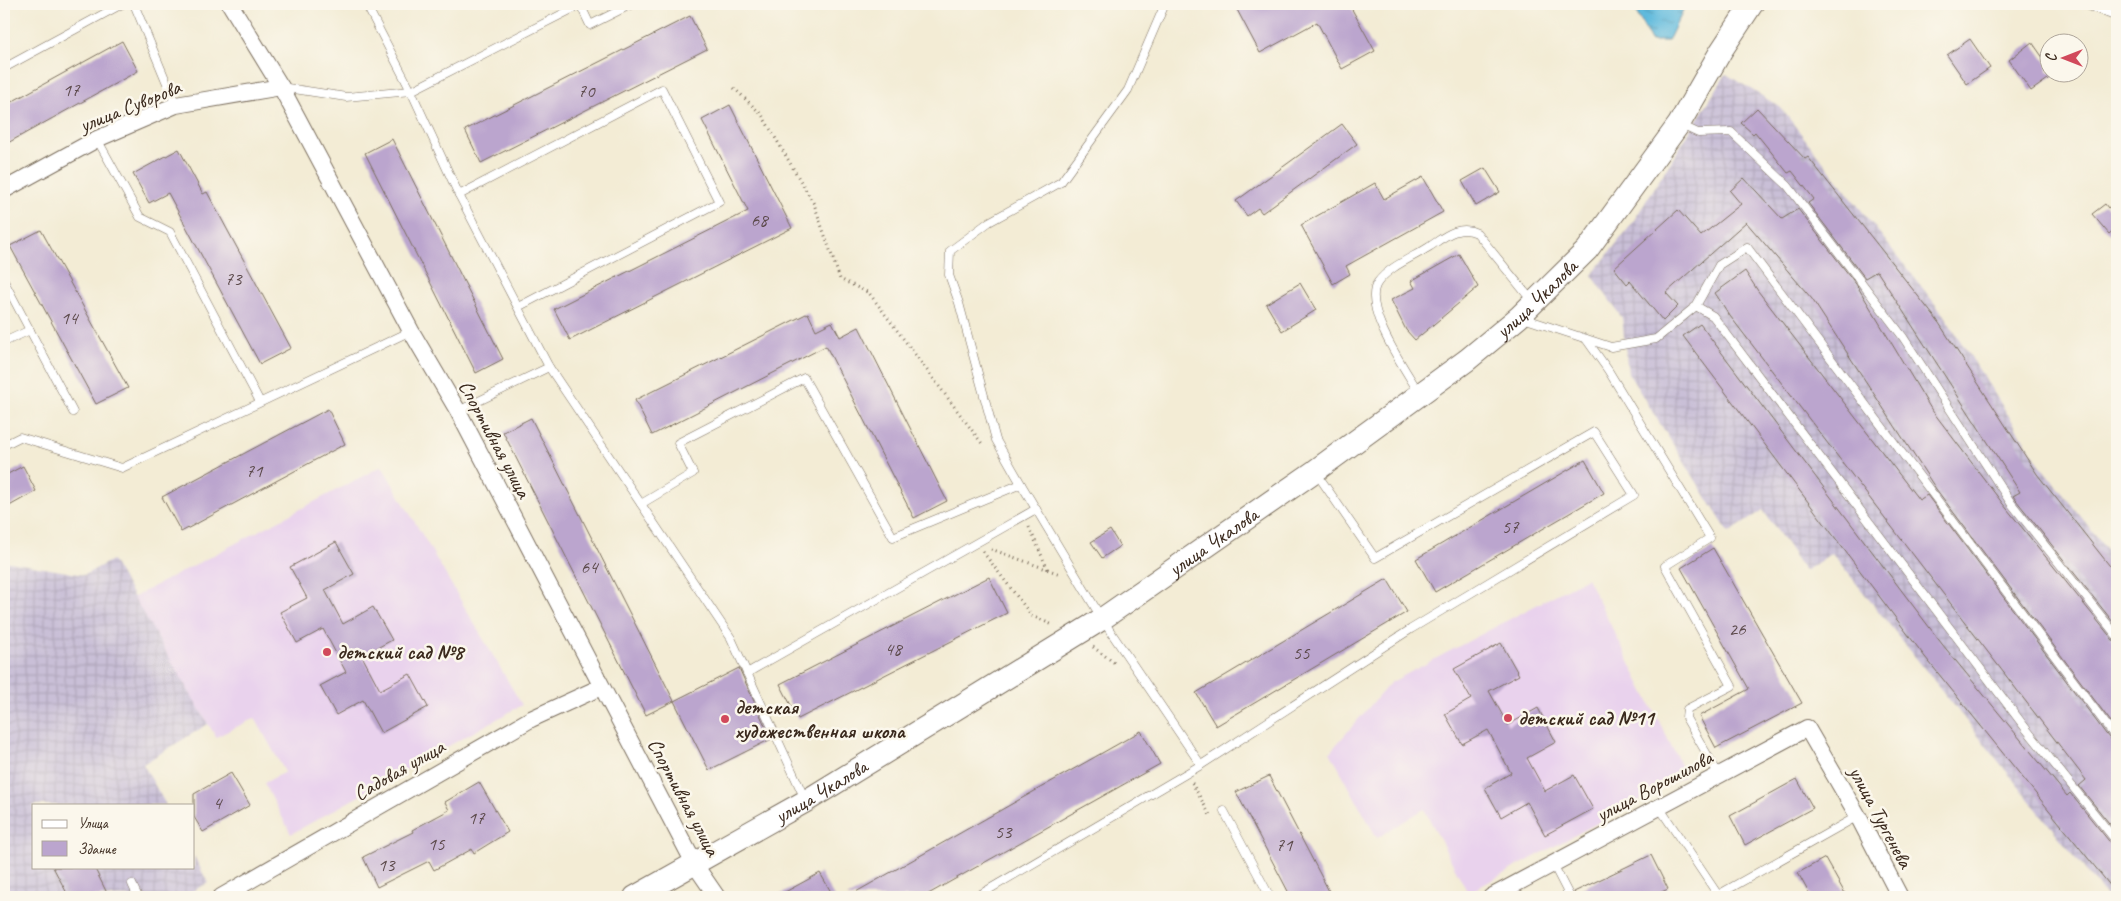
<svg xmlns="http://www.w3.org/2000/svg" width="2121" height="901" viewBox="0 0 2121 901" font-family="Caveat,sans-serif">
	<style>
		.built { fill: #e9d2ed }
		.industrial { fill: url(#industrial-grid) }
		.water { fill: url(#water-ripples); stroke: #4d727e }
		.building { fill: #bba5ce }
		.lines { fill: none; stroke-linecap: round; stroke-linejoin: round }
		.lane-casing { stroke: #7b6e5e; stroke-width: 9 }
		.street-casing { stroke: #7b6e5e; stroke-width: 18 }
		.secondary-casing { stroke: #7b6e5e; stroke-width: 24 }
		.path { stroke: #7b6e5e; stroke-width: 3; stroke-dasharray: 1 4; stroke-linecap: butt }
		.lane { stroke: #fff; stroke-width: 8 }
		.street { stroke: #fff; stroke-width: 16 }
		.secondary { stroke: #fff; stroke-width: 22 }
		.poi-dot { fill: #d1495b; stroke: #fbf7ec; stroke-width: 2 }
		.labels { text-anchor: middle; stroke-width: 5; stroke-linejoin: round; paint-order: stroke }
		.number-label { font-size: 19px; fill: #5b494a }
		.street-label { font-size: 21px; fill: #3b2a1e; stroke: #fbf7ec }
		.poi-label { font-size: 21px; font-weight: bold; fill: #3b2a1e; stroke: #fbf7ec; text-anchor: start }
	</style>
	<defs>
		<pattern id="industrial-grid" width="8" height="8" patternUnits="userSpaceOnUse" patternTransform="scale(1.25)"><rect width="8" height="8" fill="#c9bfd7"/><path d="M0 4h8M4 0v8" fill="none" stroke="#aea4b8"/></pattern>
		<pattern id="water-ripples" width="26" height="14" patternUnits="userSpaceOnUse" patternTransform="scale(1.25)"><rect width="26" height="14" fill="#5fbadd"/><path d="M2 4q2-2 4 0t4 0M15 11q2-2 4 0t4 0" fill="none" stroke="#5097b3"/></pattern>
	</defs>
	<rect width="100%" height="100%" fill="#fbf7ec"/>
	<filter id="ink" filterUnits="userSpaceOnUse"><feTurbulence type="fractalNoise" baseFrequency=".02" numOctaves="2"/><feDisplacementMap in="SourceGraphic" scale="10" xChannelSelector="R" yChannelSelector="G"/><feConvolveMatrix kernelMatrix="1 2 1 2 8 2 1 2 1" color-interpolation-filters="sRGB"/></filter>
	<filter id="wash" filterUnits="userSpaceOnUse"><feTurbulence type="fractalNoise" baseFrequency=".0096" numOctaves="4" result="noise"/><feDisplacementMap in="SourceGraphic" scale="20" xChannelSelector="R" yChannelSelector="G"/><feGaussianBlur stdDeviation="1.12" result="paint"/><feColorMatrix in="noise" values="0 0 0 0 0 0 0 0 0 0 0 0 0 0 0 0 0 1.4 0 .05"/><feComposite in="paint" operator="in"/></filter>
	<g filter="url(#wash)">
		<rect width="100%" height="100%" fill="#f3ecd5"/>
		<g class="built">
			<path d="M382 466 522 705 291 834 264 783 285 772 255 718 216 737 132 598Z"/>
			<path d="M1587 578 1686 775 1468 893 1424 809 1377 838 1330 752 1390 683Z"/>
		</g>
		<g class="industrial">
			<path d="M1726 74 1780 107 1943 314 2043 469 2117 562V897H2107L1832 553 1805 571 1763 510 1729 533 1628 373 1622 318 1592 275 1631 225Z"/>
			<path d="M112 560 208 724 143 764 166 805H34V867H194V856L208 883 181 897H4V561L84 575Z"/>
		</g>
		<path class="water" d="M1632 4H1686L1668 41H1651Z"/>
		<g id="blocks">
			<g class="building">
				<path d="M1234 4H1349L1375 51 1342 69 1317 22 1260 53Z"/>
				<path d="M690 16 707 49 481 163 465 130Z"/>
				<path d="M1970 39 1990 68 1967 84 1947 55Z"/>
				<path d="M122 41 138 71 4 145V106Z"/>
				<path d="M2032 42 2048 65V72L2055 74 2031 91 2009 60Z"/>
				<path d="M730 105 792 228 570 340 554 309 748 211 702 120Z"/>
				<path d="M1757 108 1805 159 1808 157 1937 320 2037 474 2117 575V627L2016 500 2013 496 2020 492 1877 271 1865 278 1808 203 1814 199 1792 171 1788 173 1755 132 1753 134 1741 123Z"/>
				<path d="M1342 124 1357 144 1262 213 1258 208 1247 216 1236 201Z"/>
				<path d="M392 139 503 359 476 373 365 153Z"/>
				<path d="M179 149 203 194 207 192 291 348 260 364 168 193 149 203 133 174Z"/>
				<path d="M1485 168 1500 192 1476 206 1462 181Z"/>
				<path d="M1423 177 1443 212 1346 266 1350 274 1333 284 1301 225 1375 183 1384 199Z"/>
				<path d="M1744 178 1782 219 1798 209 1856 284 1931 409 2003 504 2113 640 2117 642V730L1936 489 1812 299 1746 222 1666 293 1678 306 1663 321 1630 281 1627 284 1614 268 1678 210 1701 236 1741 204 1730 191Z"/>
				<path d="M2117 201V227L2109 234 2092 214 2105 204 2108 208Z"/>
				<path d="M41 230 128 388 96 404 10 246Z"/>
				<path d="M1459 254 1478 287 1415 340 1406 330 1391 300 1415 288 1411 281Z"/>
				<path d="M1745 271 1758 291 1919 500 1927 495 2112 742 2117 745V833L2079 786 2086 780 1730 316 1715 293Z"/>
				<path d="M1300 283 1316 310 1282 331 1266 304Z"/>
				<path d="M808 313 816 330 832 322 840 337 859 327 947 501 914 518 826 346 652 435 635 400Z"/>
				<path d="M1700 324 1942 644 2067 796 2070 793 2113 846 2117 848V894L1925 657 1683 336Z"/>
				<path d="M328 409 345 444 181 532 162 497Z"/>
				<path d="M531 418 674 701 646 715 503 432Z"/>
				<path d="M1585 460 1604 493 1435 592 1416 559Z"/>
				<path d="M23 466 36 491 4 509V476Z"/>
				<path d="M1110 530 1120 546 1102 558 1091 542Z"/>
				<path d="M336 542 354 574 325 590 343 624 373 607 392 640 362 656 380 690 410 674 428 707 381 733 363 700 336 715 320 686 346 672 323 629 297 643 280 612 307 598 290 567Z"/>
				<path d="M1713 548 1802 703 1716 748 1699 716 1749 689 1681 568Z"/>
				<path d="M989 577 1007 613 798 719 780 684Z"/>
				<path d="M1387 579 1407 612 1216 726 1196 693Z"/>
				<path d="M1501 643 1519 675 1489 691 1508 725 1538 708 1556 742 1527 758 1545 791 1574 775 1593 809 1545 835 1527 802 1501 817 1485 788 1511 773 1488 730 1462 744 1445 714 1471 699 1454 669Z"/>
				<path d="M739 668 771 739 709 770 674 701Z"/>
				<path d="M1141 731 1160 764 923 897H847Z"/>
				<path d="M231 773 250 805 203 832 194 817V794Z"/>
				<path d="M1269 776 1332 897H1291L1236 792Z"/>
				<path d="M1797 779 1813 808 1745 845 1730 816Z"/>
				<path d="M479 782 508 832 474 853 472 849 434 870 429 861 377 887 363 857 413 832 412 830 449 810 445 802Z"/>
				<path d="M1651 855 1668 889 1651 897H1576L1574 892Z"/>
				<path d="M1825 858 1847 897H1811L1798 873Z"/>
				<path d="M53 867H94L107 893 99 897H69Z"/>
				<path d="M820 873 834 897H776Z"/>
			</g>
		</g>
	</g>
	<g filter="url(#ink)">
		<use href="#blocks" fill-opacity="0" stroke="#7b6e5e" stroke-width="1"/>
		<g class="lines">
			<g class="lane-casing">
				<g id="lane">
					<path d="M134 4 176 105"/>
					<path d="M366 4 411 91 580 5"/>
					<path d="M580 4 590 25 632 4"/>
					<path d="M2084 4 2117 17"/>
					<path d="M4 68 122 4"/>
					<path d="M281 87 346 97 411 91 459 195 549 367 731 638 805 799"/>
					<path d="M1681 125 1698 133 1731 132 1788 186 1903 337 2011 503 2117 636"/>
					<path d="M97 139 140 217 170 232 260 402"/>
					<path d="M459 195 662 89 719 202 518 307"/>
					<path d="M4 281 73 412"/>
					<path d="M1696 306 1719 265 1747 247 2117 739"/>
					<path d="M1523 318 1611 347 1656 339 1696 306 1713 316 2027 730 2117 842"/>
					<path d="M1586 339 1608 370 1710 538 1665 566 1732 686 1687 709 1686 718 1719 775"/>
					<path d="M4 342 30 330"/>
					<path d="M1419 393C1406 370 1360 306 1378 282 1390 266 1412 258 1429 247 1444 237 1459 224 1477 233L1532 301"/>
					<path d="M458 411 549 367"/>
					<path d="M4 445 20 437 122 468 411 331"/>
					<path d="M1021 484 996 440 959 303 949 275 950 251 989 222 1061 182 1128 90 1165 4"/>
					<path d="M641 504 693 473 678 443 804 378 893 537 1021 484 1102 619 1201 765"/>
					<path d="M747 673 1036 509"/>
					<path d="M1659 807 1718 895 1715 897"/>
					<path d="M1224 811 1270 897"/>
					<path d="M1553 864 1570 897"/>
					<path d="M132 884 138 897"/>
					<path d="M1718 895 1858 816"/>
					<path d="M976 897 1201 765 1411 629 1634 495 1594 432 1375 558 1317 474"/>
				</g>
			</g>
			<g class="street-casing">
				<g id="street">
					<path d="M230 4 281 87 411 331 458 411 695 865 717 897"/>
					<path d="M4 190 97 139 176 105 281 87"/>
					<path d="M221 897 531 719 601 687"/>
					<path d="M1491 897 1807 728 1858 816 1900 897"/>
				</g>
			</g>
			<g class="secondary-casing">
				<g id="secondary">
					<path id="s1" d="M635 897 806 801 1102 619 1315 471 1467 360 1519 317 1587 250 1679 124 1721 51 1752 4"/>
				</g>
			</g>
			<g class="path">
				<path d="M734 88 762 115 814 204 840 279 869 293 983 445"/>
				<path d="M1029 527 1048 570"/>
				<path d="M991 549 1060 574"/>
				<path d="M983 552 1032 616 1053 625"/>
				<path d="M1093 647 1116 664"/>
				<path d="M1192 783 1211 817"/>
			</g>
			<use href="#lane" class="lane"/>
			<use href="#street" class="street"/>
			<use href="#secondary" class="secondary"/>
		</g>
	</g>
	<g class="poi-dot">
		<circle cx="327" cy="652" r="5"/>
		<circle cx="1508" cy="718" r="5"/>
		<circle cx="725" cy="719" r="5"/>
	</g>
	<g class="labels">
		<g class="number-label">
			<text x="71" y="96">17</text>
			<text x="586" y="97">70</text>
			<text x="759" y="226">68</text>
			<text x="233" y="285">73</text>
			<text x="69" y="324">14</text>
			<text x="254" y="477">71</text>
			<text x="1510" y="533">57</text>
			<text x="589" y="573">64</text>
			<text x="1737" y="635">26</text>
			<text x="893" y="655">48</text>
			<text x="1301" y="659">55</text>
			<text x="217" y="809">4</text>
			<text x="476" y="824">17</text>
			<text x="1003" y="838">53</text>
			<text x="436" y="850">15</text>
			<text x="1284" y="851">71</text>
			<text x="386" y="871">13</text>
		</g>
		<g class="street-label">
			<text transform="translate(130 106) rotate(-22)" y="7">улица Суворова</text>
			<text dy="7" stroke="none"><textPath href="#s1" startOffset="1084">улица Чкалова</textPath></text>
			<text transform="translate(495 439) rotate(62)" y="7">Спортивная улица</text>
			<text dy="7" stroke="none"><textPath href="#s1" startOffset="679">улица Чкалова</textPath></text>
			<text transform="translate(399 770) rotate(-30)" y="7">Садовая улица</text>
			<text transform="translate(1654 786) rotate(-28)" y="7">улица Ворошилова</text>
			<text dy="7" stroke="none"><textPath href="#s1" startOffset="214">улица Чкалова</textPath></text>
			<text transform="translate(684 797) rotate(62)" y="7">Спортивная улица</text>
			<text transform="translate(1881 817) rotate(62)" y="7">улица Тургенева</text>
		</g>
		<g class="poi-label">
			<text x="337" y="659">детский сад №8</text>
			<text x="735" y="714">детская<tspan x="735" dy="24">художественная школа</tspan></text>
			<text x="1518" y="725">детский сад №11</text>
		</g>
	</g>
	<rect width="2121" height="901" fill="none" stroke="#fbf7ec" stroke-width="20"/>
	<rect x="32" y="804" width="162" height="65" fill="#fbf7ec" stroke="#aea59a"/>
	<rect x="42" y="820" width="25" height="8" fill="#ffffff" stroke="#aea59a"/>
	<text x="78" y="828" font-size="15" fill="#3b2a1e">Улица</text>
	<rect x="42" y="841" width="25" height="15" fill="#bba5ce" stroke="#aea59a"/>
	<text x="78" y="854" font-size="15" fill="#3b2a1e">Здание</text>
	<g transform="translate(2064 58) rotate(270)"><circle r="24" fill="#fbf7ec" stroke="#aea59a"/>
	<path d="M0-4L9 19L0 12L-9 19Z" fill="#d1495b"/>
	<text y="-8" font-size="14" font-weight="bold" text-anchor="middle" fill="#3b2a1e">С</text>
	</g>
</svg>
